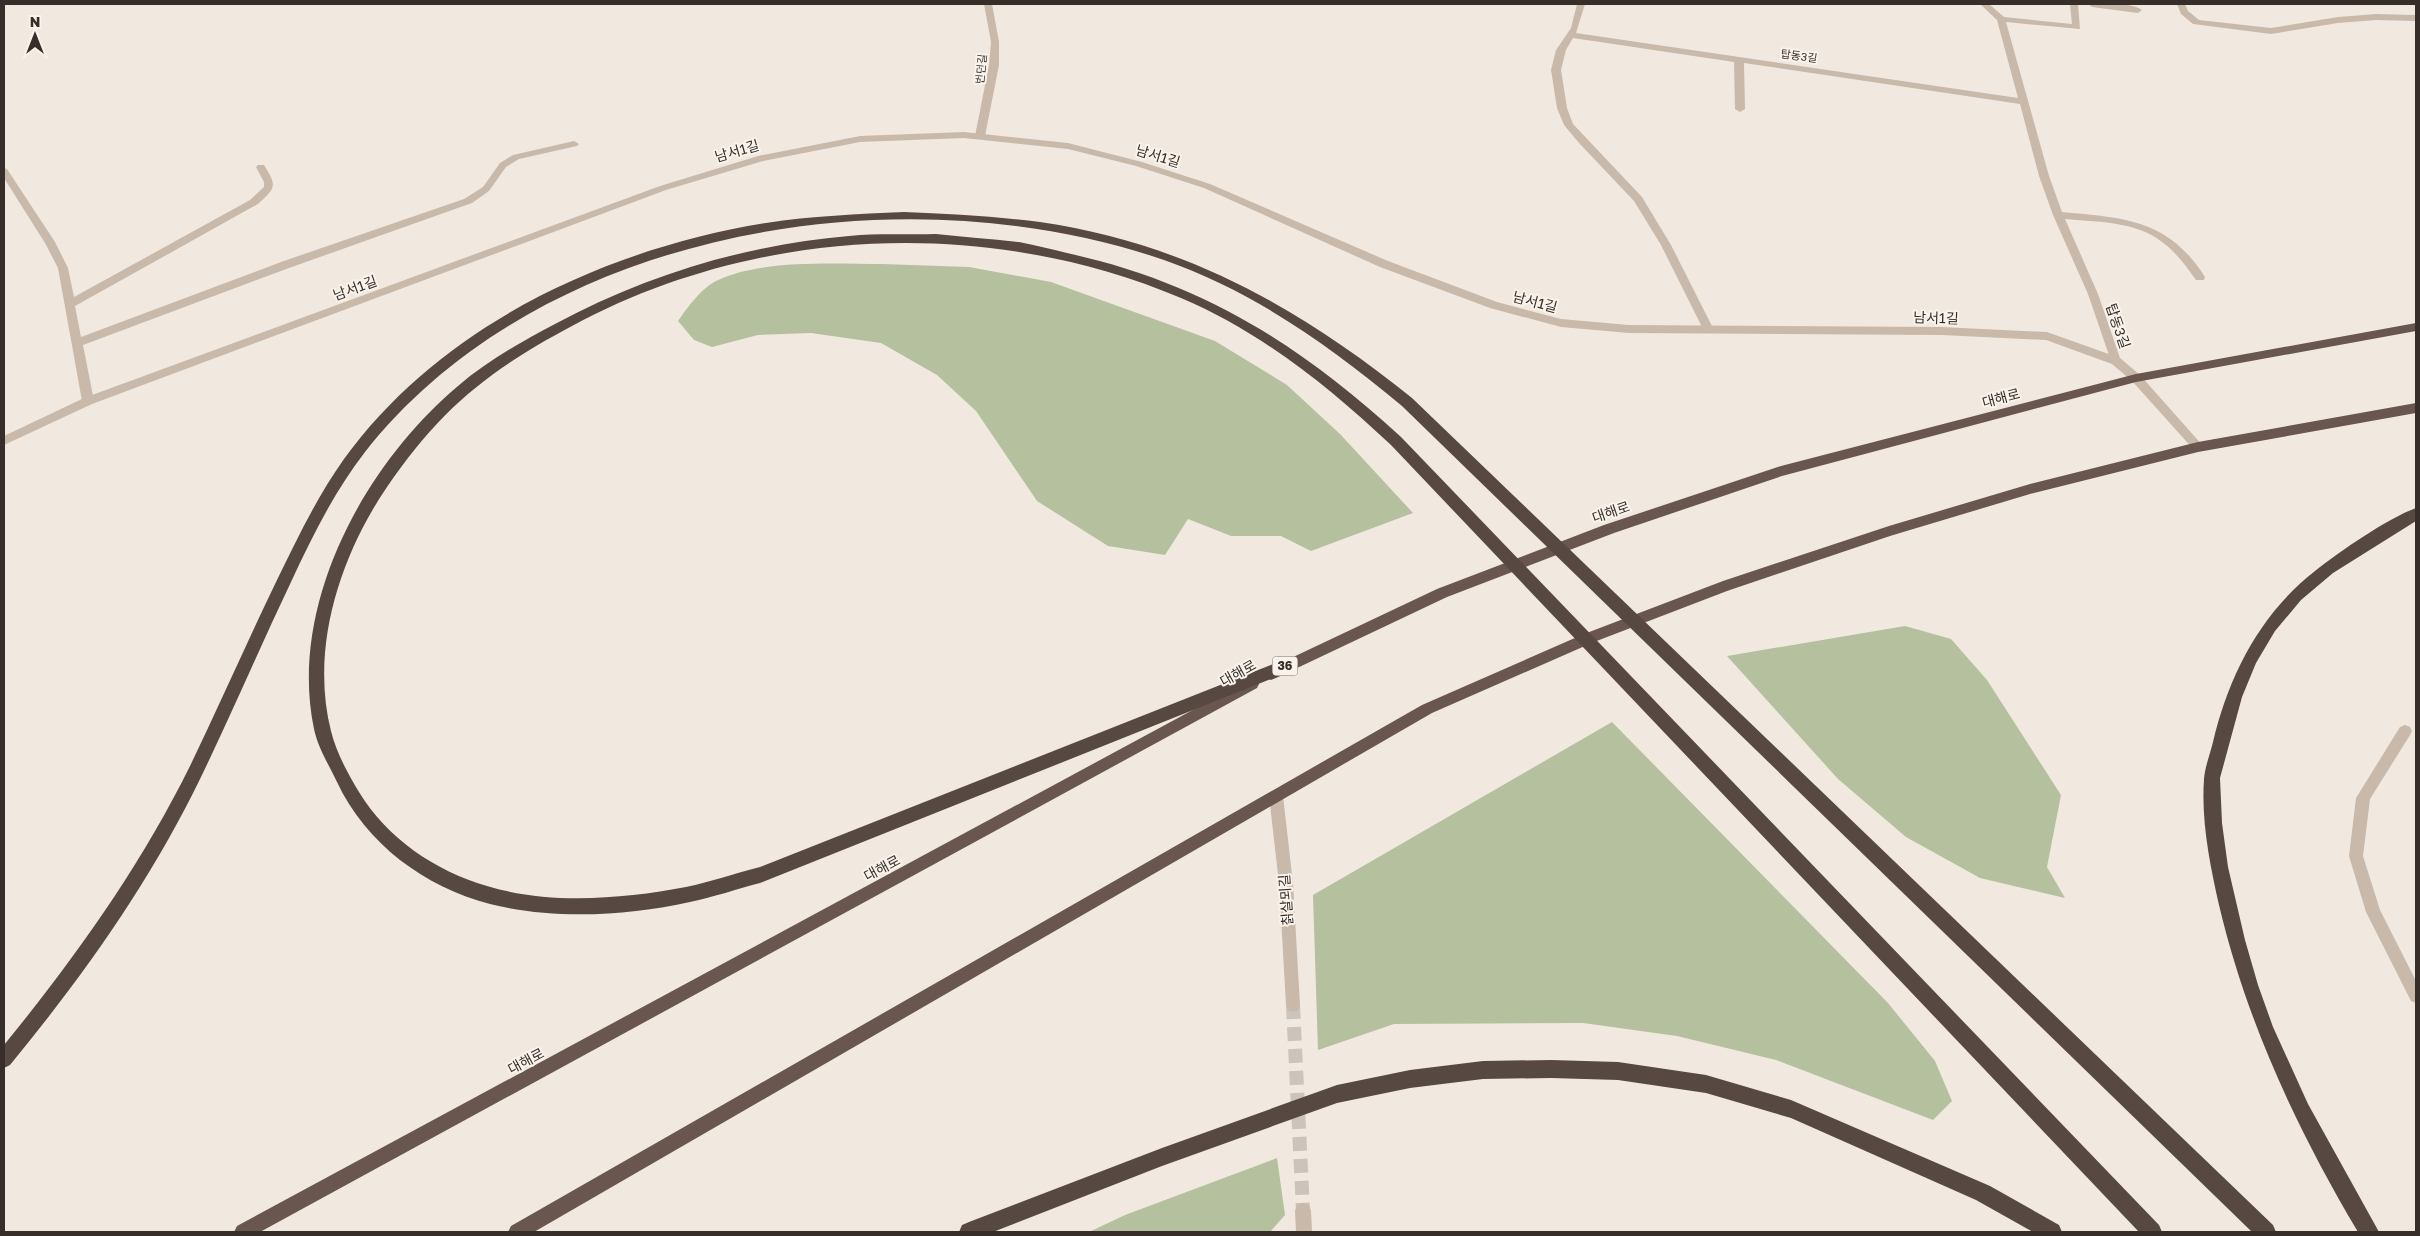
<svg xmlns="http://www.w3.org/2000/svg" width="2420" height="1236" viewBox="0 0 2420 1236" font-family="'Golos Text','Noto Sans KR',sans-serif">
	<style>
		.green { fill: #b5c09f }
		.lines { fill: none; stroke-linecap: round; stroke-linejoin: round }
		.minor-tunnel { stroke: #ccc4bb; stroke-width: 14; stroke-dasharray: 14 8; stroke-linecap: butt }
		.service { fill: #c9b9ab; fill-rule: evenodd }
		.minor { fill: #c9b9ab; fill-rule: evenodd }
		.trunk { fill: #68564f; fill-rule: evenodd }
		.motorway { fill: #584842; fill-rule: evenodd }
		.labels { text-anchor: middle; stroke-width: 4; stroke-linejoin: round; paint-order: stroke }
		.far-street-label { font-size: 11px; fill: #372e2a; stroke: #f9f3eb }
		.shield { fill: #f9f3eb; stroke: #716964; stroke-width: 1 }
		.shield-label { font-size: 12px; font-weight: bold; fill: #372e2a }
		.street-label { font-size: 14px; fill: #372e2a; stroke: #f9f3eb }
	</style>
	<rect width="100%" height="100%" fill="#f1e9df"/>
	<g class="green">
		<path d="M882 264 969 267 1051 282 1215 341 1287 385 1340 434 1413 513 1311 551 1281 536H1231L1188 519 1165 555 1108 546 1037 501 976 411 937 375 881 343 811 333 758 335 712 347 694 340 678 321C687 308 700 290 714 282 758 259 832 264 882 264Z"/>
		<path d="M1905 626 1951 639 1987 680 2061 795 2047 867 2065 898 1980 878 1906 837 1838 779 1727 656Z"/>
		<path d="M1612 722 1888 1003 1935 1061 1952 1101 1933 1120 1776 1060 1677 1036 1583 1023 1394 1024 1318 1050 1313 895Z"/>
		<path d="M1277 1158 1285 1215 1270 1232H1089L1125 1215Z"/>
	</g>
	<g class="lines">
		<path class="minor-tunnel" d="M1293 1005 1303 1211"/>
		<g class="service">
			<path d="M984 4H992L999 42V65L985 136 980 139 975 136 989 65 991 42Z"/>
			<path d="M1577 4H1585L1576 33 2018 98 1997 20 1980 4H1989L2004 17 2072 24 2070 4H2078L2080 29 2006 22 2049 176 2062 212C2125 218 2168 219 2205 277L2204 280H2196C2186 266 2176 252 2162 242 2136 221 2096 222 2065 219L2098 294 2121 361 2120 364H2112L2088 294 2053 215 2039 176 2020 104 1744 63 1745 109 1740 112 1735 109 1734 62 1573 38 1566 50 1561 70 1567 108 1573 124 1642 197 1671 245 1713 328 1708 332 1704 331 1661 245 1634 201 1579 143 1564 125 1557 108 1551 70 1556 50 1571 28Z"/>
			<path d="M2088 4C2102 4 2132 2 2142 10L2138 13 2092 7Z"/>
			<path d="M2177 4H2185L2188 11 2199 20 2271 28 2338 17 2376 14 2416 15V21L2376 20 2338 23 2271 34 2193 24 2181 14Z"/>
			<path d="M574 141 579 144 577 146 519 159 506 167 489 191 472 203 289 268 83 345 94 401 88 405 82 401 58 268 45 243 4 178V168L7 169 55 242 68 268 74 297 250 200 264 187V182L256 167 258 165H264C278 187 275 188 258 204L75 306 81 337 281 262 464 199 483 187 500 163 513 155Z"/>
			<path d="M2405 725 2410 727 2412 731 2410 735 2370 799 2363 856 2380 910 2416 981V1003L2411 1001 2366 912 2349 856 2356 798 2400 727Z"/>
		</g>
		<g class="minor">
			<path d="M964 132 1068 143 1142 162 1210 184 1388 261 1497 302 1561 319 1629 325 1941 327 2047 332 2120 358 2140 375 2204 447 2202 450H2194L2132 381 2112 364 2046 340 1941 335 1629 333 1561 327 1490 308 1380 267 1204 188 1136 166 1068 149 964 138 860 142 763 161 666 190 92 404 4 445V436L84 398 660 186 758 156 860 136Z"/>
			<path d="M1276 790 1281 792 1283 796 1293 883 1300 1005 1298 1010 1293 1012 1288 1010 1286 1005 1279 883 1269 796 1271 792Z"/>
			<path d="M1303 1203 1309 1205 1311 1211 1312 1232H1296L1295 1211 1297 1205Z"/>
		</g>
		<g class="trunk">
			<path d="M2416 323V331L2136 382 1782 476 1614 533 1447 597 1276 678 1271 680 1266 678 1264 674 1266 670 1437 589 1604 525 1781 466 2136 374Z"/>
			<path d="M2416 403V413L2198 452 2030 494 1890 536 1727 591 1594 642 1432 713 534 1232H508L511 1226 1422 705 1584 634 1723 581 1889 526 2030 484 2198 442Z"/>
			<path d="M1252 678 1257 680 1259 684 1257 688 260 1232H234L237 1226Z"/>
		</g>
		<g class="motorway">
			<path d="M904 212C949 214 995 216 1040 222 1185 243 1300 308 1412 398L2273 1225 2276 1232H2252L1402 406C1330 346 1253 291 1164 260 904 170 542 227 365 452 334 492 312 537 291 582 260 647 232 713 201 777 150 882 84 975 10 1065L4 1068V1045C75 958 140 867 190 766 220 704 247 642 277 580 297 539 317 497 344 459 441 325 606 249 766 223 811 216 858 214 904 212Z"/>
			<path d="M936 234C963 237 991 239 1019 242 1035 245 1051 249 1067 253 1203 283 1299 344 1401 437L2159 1225 2162 1232H2139L1391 445C1328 386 1261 332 1181 298 987 216 757 226 572 326 489 370 440 409 387 487 340 556 310 648 331 731 336 752 348 774 359 792 387 838 435 871 487 886 549 905 623 899 686 887 711 882 735 873 760 867L1281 661 1286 663 1289 668 1286 673 760 883C737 889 714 897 690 902 627 916 553 920 490 904 425 887 366 844 337 782 329 765 318 748 314 729 288 605 364 465 458 386 487 361 521 342 555 324 646 275 745 245 849 236 878 233 907 235 936 234Z"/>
			<path d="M2416 508V521L2333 573 2301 600 2275 631 2256 663 2242 697 2220 778 2222 823 2228 867 2245 940 2258 985 2273 1027 2308 1104 2379 1232H2358C2297 1129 2247 1023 2219 905 2210 865 2201 821 2204 779 2205 767 2210 754 2213 742 2229 675 2260 614 2315 571 2339 552 2388 518 2416 508Z"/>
			<path d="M1551 1060 1618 1062 1706 1075 1791 1100 1990 1186 2059 1225 2062 1232H2033L1976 1200 1791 1118 1706 1093 1618 1080 1551 1078 1483 1079 1410 1088 1337 1103 1162 1166 993 1232H959L962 1225 969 1222 1162 1148 1337 1085 1410 1070 1483 1061Z"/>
		</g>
	</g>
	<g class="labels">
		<g class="far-street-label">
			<text transform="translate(1799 56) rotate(8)" y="4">탑동3길</text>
			<text transform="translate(981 69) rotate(-84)" y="4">번던길</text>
		</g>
		<rect class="shield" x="1272.5" y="656.5" width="25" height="19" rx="4"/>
		<g class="shield-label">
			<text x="1285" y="670">36</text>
		</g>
		<g class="street-label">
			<text transform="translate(737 151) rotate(-16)" y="5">남서1길</text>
			<text transform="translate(1158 156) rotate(17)" y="5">남서1길</text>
			<text transform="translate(355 288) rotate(-20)" y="5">남서1길</text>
			<text transform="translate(1535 302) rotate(15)" y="5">남서1길</text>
			<text transform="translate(1936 318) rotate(2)" y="5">남서1길</text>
			<text transform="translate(2118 326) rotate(71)" y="5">탑동3길</text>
			<text transform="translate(2001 398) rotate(-15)" y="5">대해로</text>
			<text transform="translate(1611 512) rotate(-19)" y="5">대해로</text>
			<text transform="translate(1238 673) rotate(-29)" y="5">대해로</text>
			<text transform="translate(882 868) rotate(-28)" y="5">대해로</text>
			<text transform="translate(1286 900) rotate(-94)" y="5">칡살뫼길</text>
			<text transform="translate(526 1061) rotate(-28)" y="5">대해로</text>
		</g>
	</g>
	<rect width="2420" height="1236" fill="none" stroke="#372e2a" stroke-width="10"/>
	<g transform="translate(35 35)" stroke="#f9f3eb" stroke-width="4" paint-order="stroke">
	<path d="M0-4L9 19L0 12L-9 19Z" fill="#372e2a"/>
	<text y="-8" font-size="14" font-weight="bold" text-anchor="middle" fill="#372e2a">N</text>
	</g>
</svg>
